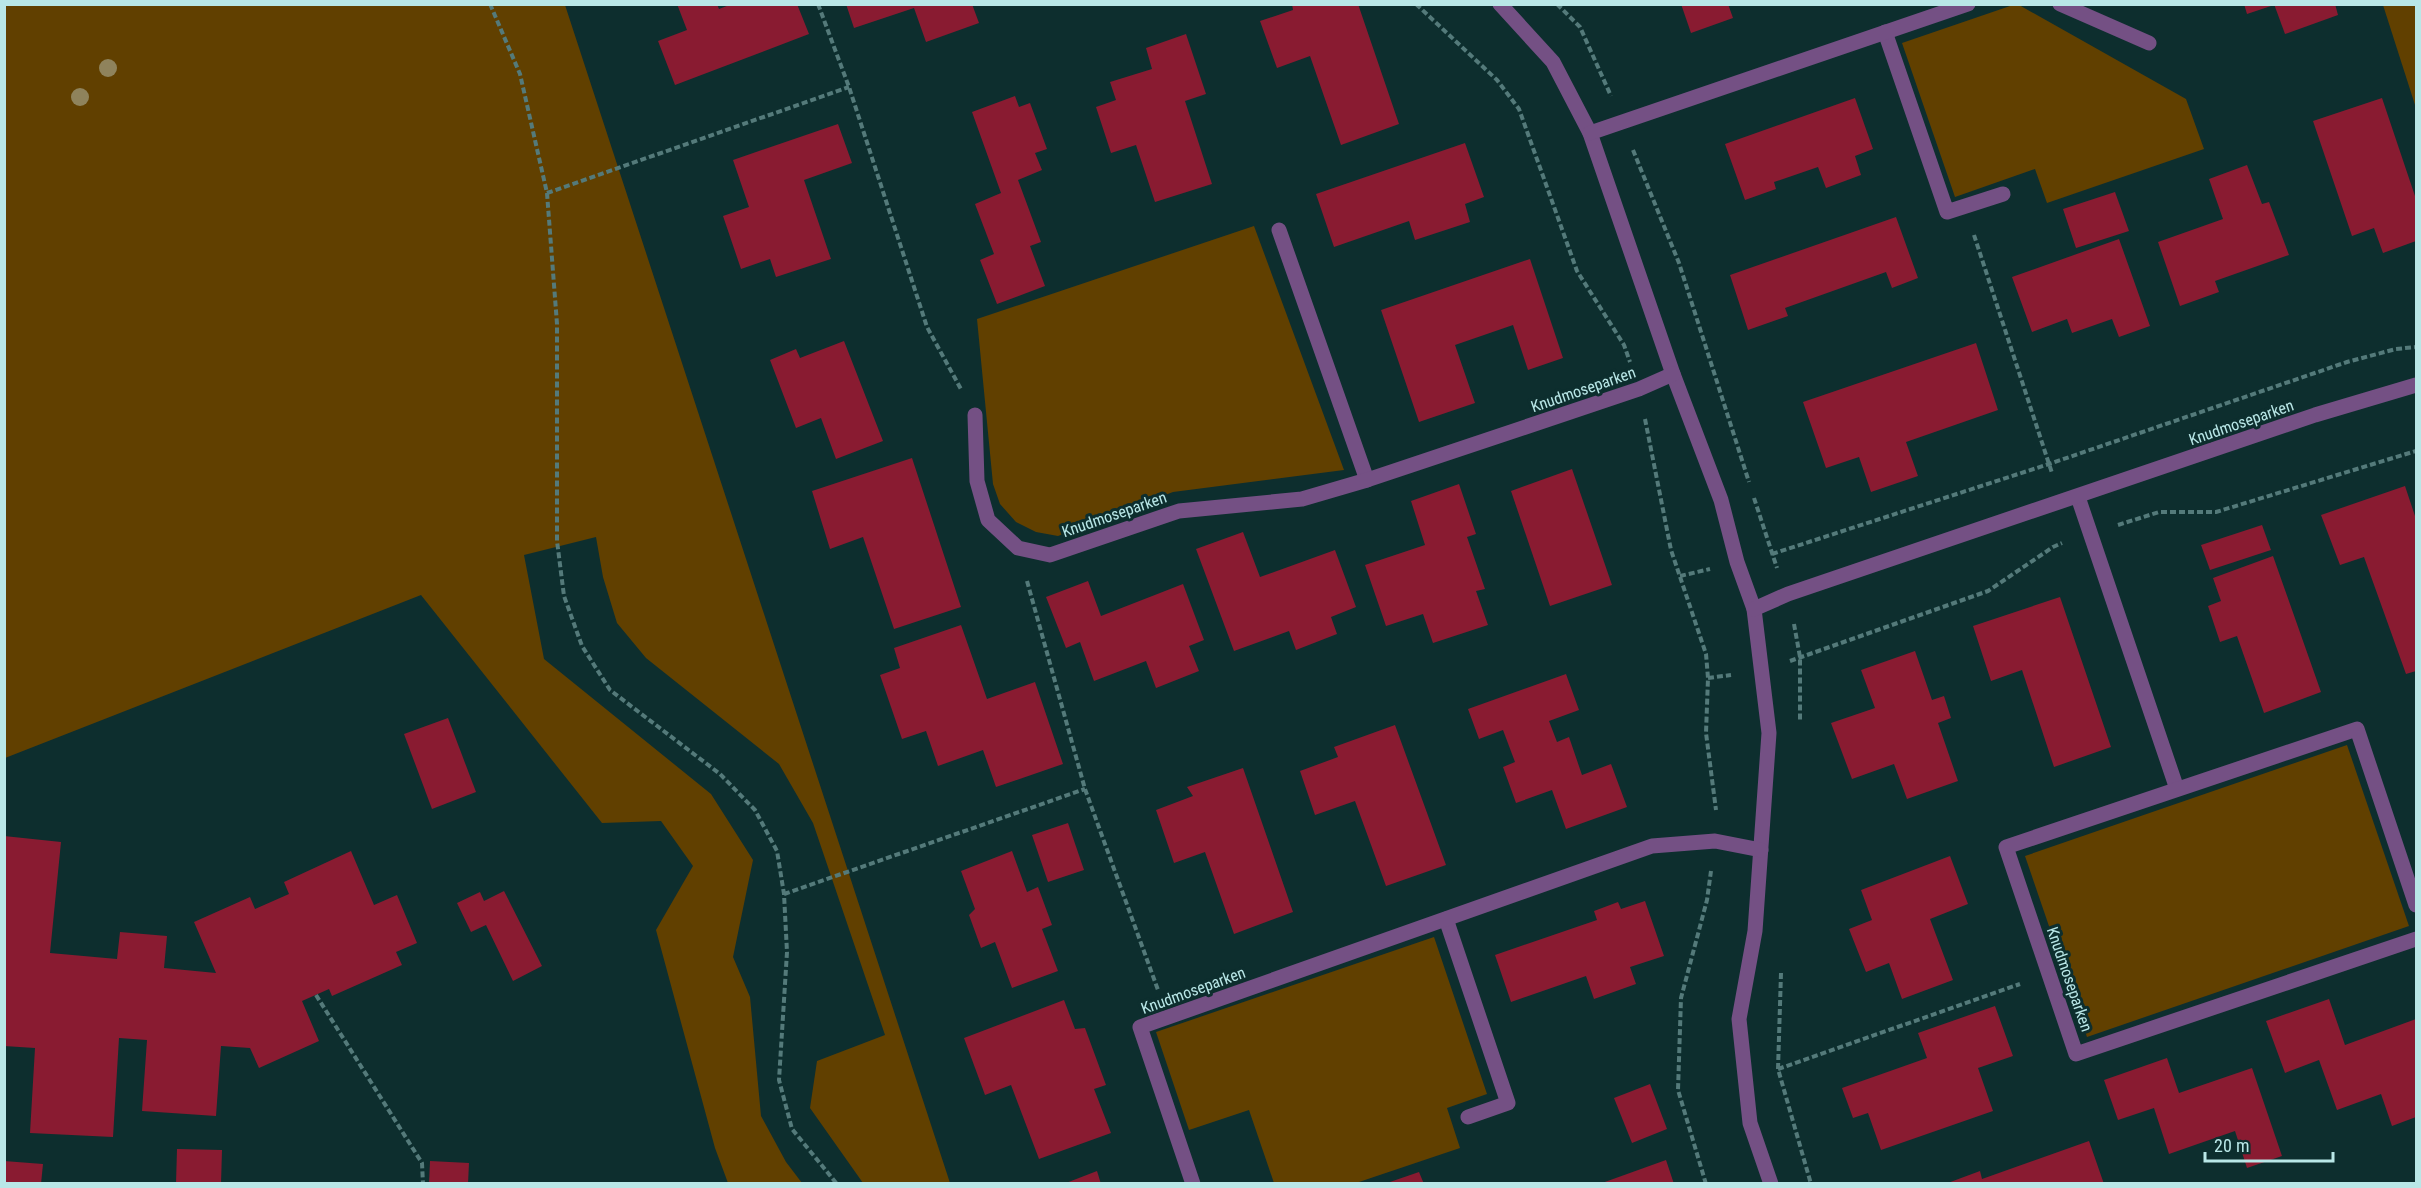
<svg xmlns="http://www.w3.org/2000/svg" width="2421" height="1188" viewBox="0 0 2421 1188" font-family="'Roboto Condensed',sans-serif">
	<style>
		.green { fill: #614000 }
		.building { fill: #891b31 }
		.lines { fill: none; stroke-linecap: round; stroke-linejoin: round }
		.path { stroke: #547a7a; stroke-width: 4; stroke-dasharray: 6 3; stroke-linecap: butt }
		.street { stroke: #745084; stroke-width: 15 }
		.tree { fill: #8f835c }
		.labels { text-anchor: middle; stroke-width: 6; stroke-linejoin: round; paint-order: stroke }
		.street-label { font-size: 16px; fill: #b9e7e7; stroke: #0d2e2e }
	</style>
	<rect width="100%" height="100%" fill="#0d2e2e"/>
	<g class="green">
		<path d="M5 4 565 5 950 1183H863L810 1108 817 1061 885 1035 813 823 779 764 646 658 617 623 603 577 596 537 524 555 544 659 711 794 753 860 733 957 750 997 761 1116 786 1162 802 1183H728L715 1148 656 930 693 866 661 821 602 823 421 595 5 758Z"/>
		<path d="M2013 5H2019L2186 99 2204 149 2047 203 2035 169 1955 197 1902 43Z"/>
		<path d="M2383 5H2416V108Z"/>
		<path d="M1254 226 1344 470 1173 492 1058 536 1036 532 1016 522 1000 504 993 484 977 319Z"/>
		<path d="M2347 745 2409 926 2087 1037 2025 856Z"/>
		<path d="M1434 937 1487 1094 1447 1108 1460 1148 1356 1183H1274L1249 1110 1189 1130 1156 1032Z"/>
	</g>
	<g class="building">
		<path d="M677 4H717L719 9 732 4H797L809 34 675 85 658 41 687 30Z"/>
		<path d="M846 4H972L979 23 926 42 914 8 854 28Z"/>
		<path d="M1292 4H1358L1399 124 1341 145 1310 56 1277 68 1260 21 1293 10Z"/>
		<path d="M1681 4H1728L1733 18 1691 33Z"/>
		<path d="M2244 4H2274V5L2247 14Z"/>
		<path d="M2274 4H2335L2338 15 2285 34Z"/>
		<path d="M1186 34 1206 94 1185 101 1212 184 1155 202 1136 145 1111 153 1096 107 1116 100 1110 82 1152 69 1146 48Z"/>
		<path d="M1015 96 1019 107 1030 103 1047 149 1035 153 1042 170 1018 180 1041 242 1030 246 1045 286 997 304 980 260 994 254 975 204 1001 193 972 112Z"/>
		<path d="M1855 98 1873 149 1855 156 1861 175 1826 188 1818 167 1774 182 1776 189 1745 200 1725 144Z"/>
		<path d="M2382 98 2416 199V241L2383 253 2374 228 2352 236 2313 121Z"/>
		<path d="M838 124 852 163 804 180 831 259 776 277 770 259 741 269 723 216 749 207 733 160Z"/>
		<path d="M1465 143 1484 197 1465 204 1470 222 1415 240 1409 221 1334 247 1316 194Z"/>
		<path d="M2247 165 2262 204 2269 202 2289 255 2215 281 2219 292 2180 306 2158 242 2223 219 2209 179Z"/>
		<path d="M2115 192 2129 231 2076 248 2063 209Z"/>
		<path d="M1896 217 1918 278 1892 288 1886 272 1785 308 1788 316 1748 330 1730 275Z"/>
		<path d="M2119 239 2150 326 2119 337 2112 319 2072 333 2067 319 2032 332 2012 277Z"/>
		<path d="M1530 259 1563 358 1528 370 1513 325 1455 345 1475 403 1419 422 1381 310Z"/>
		<path d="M844 341 883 441 836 459 821 418 796 428 770 360 796 349 800 358Z"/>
		<path d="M1976 343 1998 410 1906 442 1918 476 1871 492 1859 457 1826 468 1803 402Z"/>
		<path d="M912 458 961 607 894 629 863 537 830 549 812 491Z"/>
		<path d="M1572 469 1612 585 1550 606 1511 491Z"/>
		<path d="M1459 484 1476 534 1467 537 1485 589 1476 591 1488 625 1433 643 1423 614 1386 626 1365 565 1425 545 1411 501Z"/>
		<path d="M2405 486 2416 519V671L2406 674 2364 557 2340 565 2321 515Z"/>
		<path d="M2262 525 2271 550 2210 570 2201 545Z"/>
		<path d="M1243 532 1260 577 1335 550 1356 607 1331 617 1337 634 1296 650 1289 631 1234 651 1196 549Z"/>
		<path d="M2273 556 2321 692 2264 713 2237 636 2220 642 2208 606 2221 601 2213 578Z"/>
		<path d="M1088 581 1101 616 1183 584 1204 640 1189 646 1199 671 1156 688 1146 661 1094 681 1080 642 1066 648 1046 597Z"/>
		<path d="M2060 597 2111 747 2054 767 2022 670 1991 681 1973 626Z"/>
		<path d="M961 625 987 699 1035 682 1063 764 996 787 983 750 938 766 926 731 902 739 880 675 900 668 894 648Z"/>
		<path d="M1915 651 1932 700 1944 696 1951 718 1938 723 1958 781 1907 799 1894 764 1852 779 1831 723 1875 708 1861 670Z"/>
		<path d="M1566 674 1579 710 1549 721 1557 742 1569 737 1582 775 1611 764 1627 807 1566 829 1552 790 1516 803 1503 767 1515 762 1503 730 1479 739 1468 709Z"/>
		<path d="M448 718 476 792 432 809 404 734Z"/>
		<path d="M1395 725 1446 865 1386 886 1355 801 1315 815 1300 771 1338 757 1334 747Z"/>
		<path d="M1243 768 1293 912 1234 934 1205 852 1174 863 1156 810 1193 796 1187 787Z"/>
		<path d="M1068 823 1084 870 1048 882 1032 835Z"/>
		<path d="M4 836 61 842 50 953 117 959 120 932 167 936 164 968 216 973 194 922 250 897 255 909 289 894 284 882 351 851 374 905 397 895 417 943 396 952 402 965 332 996 329 989 302 1001 319 1041 259 1068 250 1048 221 1046 216 1116 142 1111 147 1040 119 1038 113 1137 30 1133 35 1048 4 1046Z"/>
		<path d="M1012 851 1027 892 1038 887 1052 925 1042 929 1058 971 1012 988 995 942 981 948 969 915 975 909 961 871Z"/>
		<path d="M1950 856 1968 904 1930 919 1953 980 1902 999 1889 963 1866 972 1849 929 1872 920 1861 890Z"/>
		<path d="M504 891 542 966 513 981 486 925 471 932 457 903 480 892 484 901Z"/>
		<path d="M1645 901 1664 956 1630 967 1636 984 1594 999 1586 976 1511 1002 1495 955 1597 920 1594 911 1618 902 1621 909Z"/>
		<path d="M2329 999 2345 1045 2416 1019V1117L2392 1126 2381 1094 2337 1110 2319 1060 2285 1073 2266 1021Z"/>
		<path d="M1064 1000 1075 1029 1085 1028 1106 1085 1094 1089 1111 1133 1039 1159 1011 1085 985 1095 964 1038Z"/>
		<path d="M1995 1006 2013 1056 1978 1068 1993 1111 1881 1150 1868 1113 1853 1118 1842 1088 1927 1058 1918 1033Z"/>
		<path d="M2167 1058 2179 1093 2252 1068 2282 1156 2247 1168 2235 1131 2169 1154 2154 1108 2118 1120 2104 1080Z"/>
		<path d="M1650 1084 1667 1129 1632 1143 1614 1098Z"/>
		<path d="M2089 1141 2104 1184H1945L1980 1171 1982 1179Z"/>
		<path d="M177 1149 222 1150 221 1184H176Z"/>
		<path d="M1666 1160 1674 1184H1603L1602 1183Z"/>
		<path d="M4 1161 43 1164 41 1184H4Z"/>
		<path d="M430 1161 469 1163 468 1184H429Z"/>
		<path d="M1097 1171 1101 1184H1066V1183Z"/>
		<path d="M1419 1172 1424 1184H1387V1183Z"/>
	</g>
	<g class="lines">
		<g class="path">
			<path d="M490 4 520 74 547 193 557 324V541L564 596 582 646 610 690 720 774 755 810 777 851 784 894 787 952 779 1080 792 1129 837 1184"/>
			<path d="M818 4 849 87 927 327 962 391"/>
			<path d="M1416 4 1497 80 1519 109 1577 271 1624 345 1630 362"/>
			<path d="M1557 4 1580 27 1611 96"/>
			<path d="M1633 150 1679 263 1749 482"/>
			<path d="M547 193 849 87"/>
			<path d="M1974 235 2052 473"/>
			<path d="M1645 419 1671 550 1706 654 1708 678 1706 733 1716 810"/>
			<path d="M1754 498 1777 568"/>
			<path d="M2118 525 2159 512H2216L2416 451"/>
			<path d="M1772 554 2049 464 2347 362 2396 349 2416 347"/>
			<path d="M1680 576 1710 569"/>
			<path d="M1027 581 1085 789 1158 990"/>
			<path d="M1794 624 1800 657V721"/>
			<path d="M1790 661 1988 591 2053 547 2062 543"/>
			<path d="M1708 678 1731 675"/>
			<path d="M784 894 1085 789"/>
			<path d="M1781 973 1778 1069 1811 1184"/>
			<path d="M316 995 422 1163 423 1184"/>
			<path d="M1778 1069 2020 984"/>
			<path d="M1706 1184 1678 1090 1681 998 1707 900 1711 871"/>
		</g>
		<g class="street">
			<path d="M1500 4 1553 62 1590 133 1673 374 1721 500 1737 562 1754 609 1769 733 1755 931 1739 1019 1750 1123 1771 1184"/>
			<path d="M2060 4 2149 43"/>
			<path d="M1885 32 1947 212 2003 194"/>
			<path d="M1590 133 1968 4"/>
			<path d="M1279 230 1367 480"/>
			<path d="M975 415 977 481 988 520 1018 548 1050 555 1179 511 1302 499 1367 480 1639 389 1673 374"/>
			<path d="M2078 497 2177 789"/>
			<path d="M1754 609 1788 594 2315 415 2416 385"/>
			<path d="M2416 905 2357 729 2006 847 2076 1054 2416 939"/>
			<path d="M1446 919 1508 1103 1468 1117"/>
			<path d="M1193 1184 1140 1027 1652 846 1715 841 1761 850"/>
		</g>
	</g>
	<g class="tree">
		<circle cx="108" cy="68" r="9"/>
		<circle cx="80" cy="97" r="9"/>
	</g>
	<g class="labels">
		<g class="street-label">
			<text transform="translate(1583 389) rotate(-19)" y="6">Knudmoseparken</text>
			<text transform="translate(2241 422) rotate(-19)" y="6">Knudmoseparken</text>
			<text transform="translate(1114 514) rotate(-19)" y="6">Knudmoseparken</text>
			<text transform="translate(2070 979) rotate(71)" y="6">Knudmoseparken</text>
			<text transform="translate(1193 990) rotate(-20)" y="6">Knudmoseparken</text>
		</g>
	</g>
	<rect width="2421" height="1188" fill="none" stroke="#b9e7e7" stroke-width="12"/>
	<path d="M2205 1152v9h128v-9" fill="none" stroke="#b9e7e7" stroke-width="3"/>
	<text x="2214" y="1152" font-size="18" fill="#b9e7e7" stroke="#0d2e2e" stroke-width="4.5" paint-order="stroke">20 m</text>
</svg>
